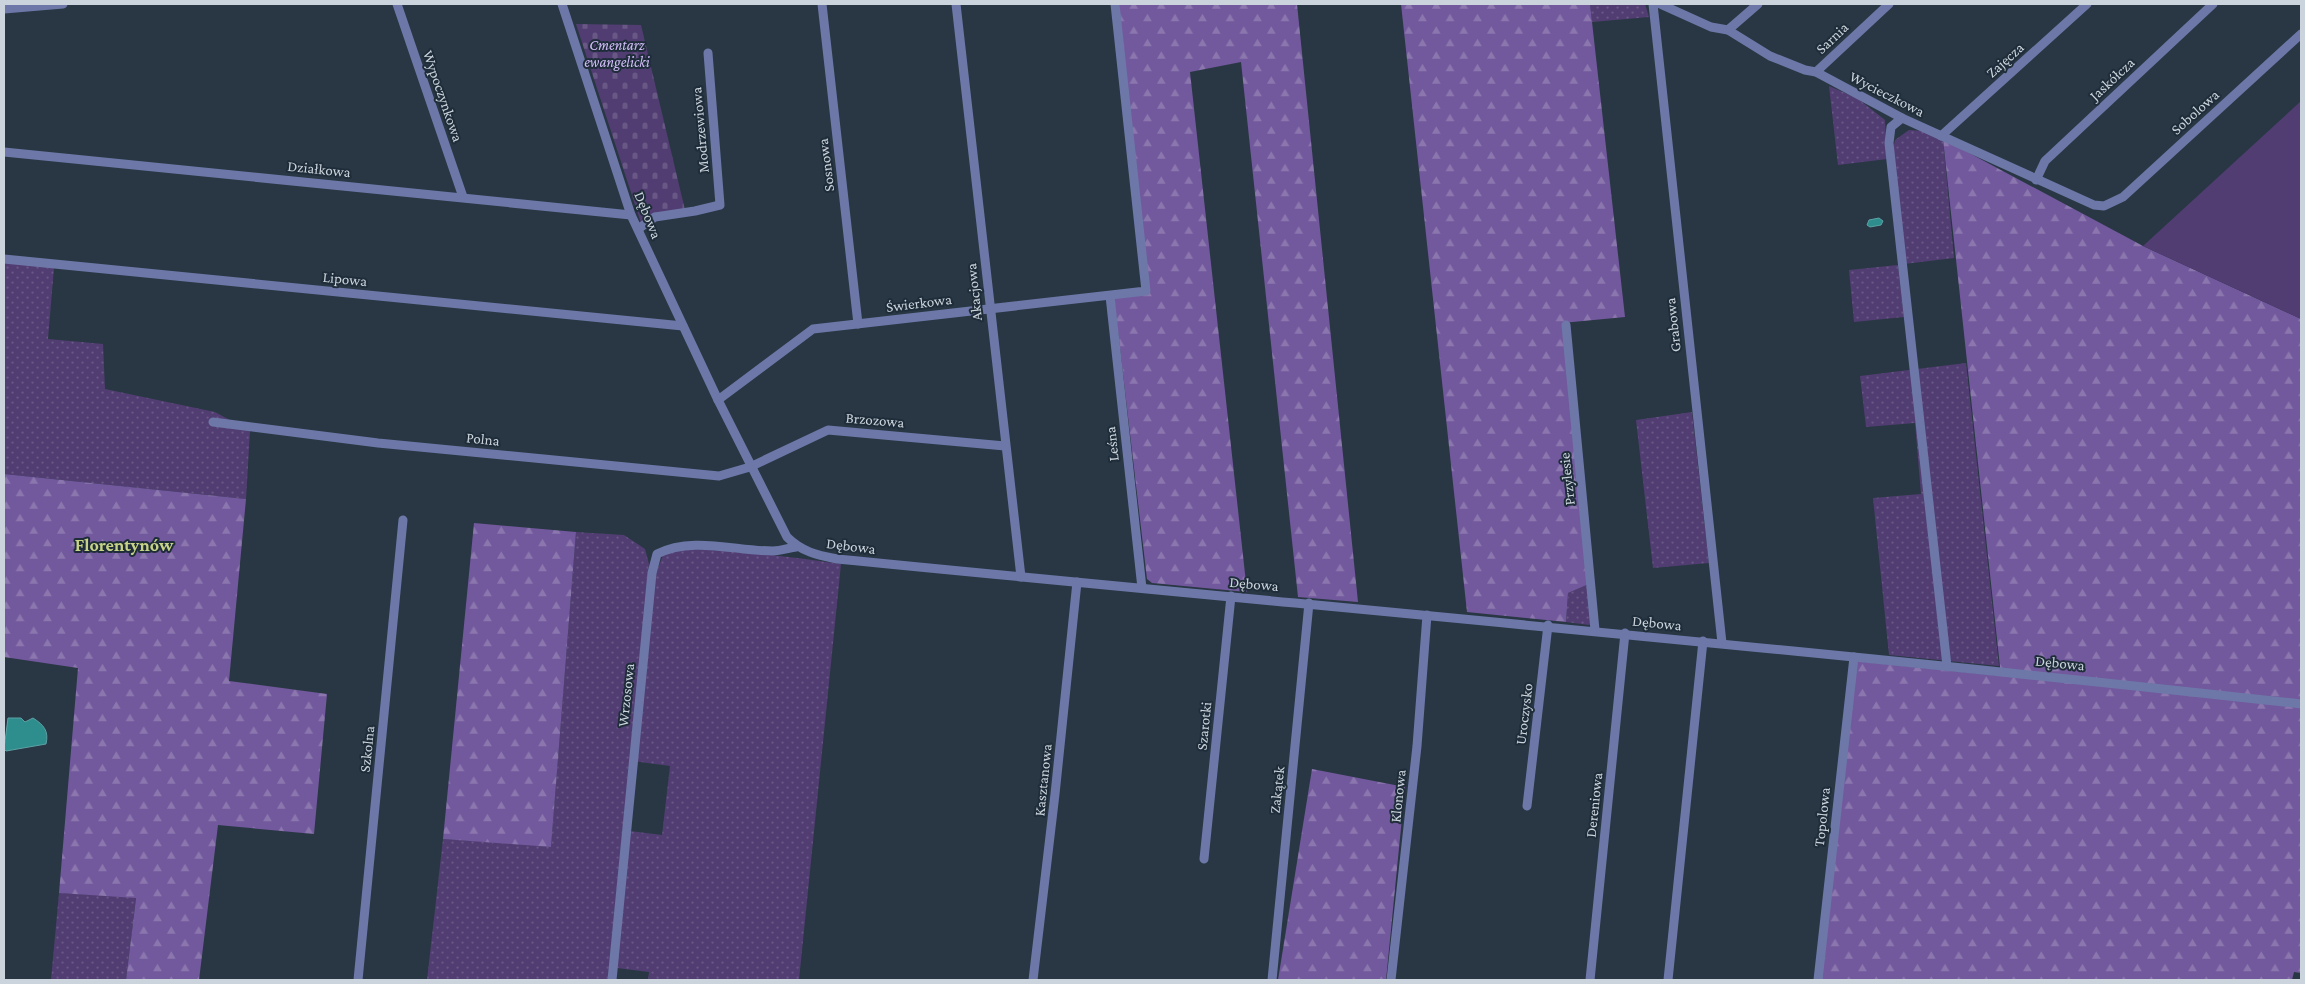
<svg xmlns="http://www.w3.org/2000/svg" width="2305" height="984" viewBox="0 0 2305 984" font-family="'Crimson Pro',serif">
	<style>
		.grass { fill: url(#grass-dots) }
		.forest { fill: url(#forest-firs) }
		.cemetery { fill: url(#cemetery-stones) }
		.green { fill: #513d72 }
		.water { fill: #2e8d8d; stroke: #5da2a5 }
		.lines { fill: none; stroke-linecap: round; stroke-linejoin: round }
		.street { stroke: #6d78a8; stroke-width: 9 }
		.labels { text-anchor: middle; stroke-width: 4; stroke-linejoin: round; paint-order: stroke }
		.street-label { font-size: 15px; fill: #cbd4dc; stroke: #1f2d3a }
		.park-label { font-size: 15px; font-style: italic; fill: #d1bdf7; stroke: #1f2d3a }
		.quarter-label { font-size: 18px; font-weight: bold; fill: #c7d387; stroke: #1f2d3a }
	</style>
	<defs>
		<pattern id="grass-dots" width="8" height="8" patternUnits="userSpaceOnUse" patternTransform="scale(1.25)"><rect width="8" height="8" fill="#513d72"/><path d="M2 2h.1M6 6h.1" fill="none" stroke="#695886" stroke-width="1.8" stroke-linecap="round"/></pattern>
		<pattern id="forest-firs" width="22" height="20" patternUnits="userSpaceOnUse" patternTransform="scale(1.25)"><rect width="22" height="20" fill="#72589d"/><path d="M5 1l3.5 6h-7zM16 11l3.5 6h-7z" fill="#8b77ae"/></pattern>
		<pattern id="cemetery-stones" width="16" height="16" patternUnits="userSpaceOnUse" patternTransform="scale(1.25)"><rect width="16" height="16" fill="#513d72"/><path d="M2 7V4a2 2 0 0 1 4 0v3zM10 15v-3a2 2 0 0 1 4 0v3z" fill="#695886"/></pattern>
	</defs>
	<rect width="100%" height="100%" fill="#293744"/>
	<g class="grass">
		<path d="M1590 4H1645L1649 17 1592 22Z"/>
		<path d="M1829 86 1857 98 1885 120 1887 159 1838 165Z"/>
		<path d="M1909 130 1925 131 1943 139 1954 258 1904 264 1893 150 1895 140Z"/>
		<path d="M4 262 54 268 48 339 103 344 105 389 215 412 250 431 246 499 4 474Z"/>
		<path d="M1898 265 1904 317 1854 322 1849 270Z"/>
		<path d="M1966 363 1999 666 1889 655 1873 498 1921 494 1915 423 1866 427 1860 376Z"/>
		<path d="M1692 412 1709 563 1653 568 1636 420Z"/>
		<path d="M576 532 624 535 645 549 649 564 608 980H427L443 839 551 846Z"/>
		<path d="M673 549C730 549 785 556 841 564L799 980H648L649 972 617 968 630 831 662 835 670 766 633 761 655 575 664 553Z"/>
		<path d="M1589 584 1593 623 1589 625 1566 622 1568 593Z"/>
		<path d="M59 893 136 897 126 980H51Z"/>
	</g>
	<g class="forest">
		<path d="M1119 4H1297L1358 602 1298 597 1241 62 1190 72 1247 592 1152 583 1147 579 1114 297 1148 293Z"/>
		<path d="M1401 4H1590L1625 317 1562 323 1589 584 1568 593 1566 622 1467 612Z"/>
		<path d="M1943 139 2143 246 2301 319V973L2294 972 2292 980H1821L1855 661 2001 676Z"/>
		<path d="M4 474 246 499 229 681 327 694 314 834 218 825 199 980H126L136 898 59 893 78 668 4 657Z"/>
		<path d="M474 523 576 532 551 847 443 839Z"/>
		<path d="M1312 769 1405 787 1386 980H1278Z"/>
	</g>
	<path class="cemetery" d="M576 24 641 25 685 210 641 223Z"/>
	<path class="green" d="M2301 101V319L2143 246Z"/>
	<g class="water">
		<path d="M1879 218 1883 221 1881 225 1870 227 1867 225 1869 220Z"/>
		<path d="M8 718H21L25 722 33 718C44 725 49 731 46 744L6 751 4 749Z"/>
	</g>
	<g class="lines">
		<g class="street">
			<path d="M397 4 463 197"/>
			<path d="M562 4 631 215 718 400 787 537C802 552 817 555 837 559 1325 607 1814 650 2301 704"/>
			<path d="M822 4 858 324"/>
			<path d="M956 4 1021 577"/>
			<path d="M1653 4 1722 643"/>
			<path d="M1660 4 1711 27 1728 30 1770 56 1805 70 1816 72 1902 118 2094 205 2104 206 2123 197 2301 34"/>
			<path d="M4 9 63 4"/>
			<path d="M1728 30 1758 4"/>
			<path d="M1816 72 1889 4"/>
			<path d="M1902 118 1891 127 1889 143 1947 666"/>
			<path d="M1941 136 2087 4"/>
			<path d="M4 152 631 215"/>
			<path d="M2036 180 2045 161 2213 4"/>
			<path d="M638 229 655 217 695 211 720 205 708 53"/>
			<path d="M4 259 683 326"/>
			<path d="M1110 296 1142 588"/>
			<path d="M1566 325 1595 630"/>
			<path d="M718 400 813 329 1146 291 1115 4"/>
			<path d="M213 422 378 443 719 476 750 467 828 430 1005 446"/>
			<path d="M1527 806 1548 625"/>
			<path d="M1204 859 1231 596"/>
			<path d="M358 980 403 520"/>
			<path d="M612 980 652 573 657 554C692 536 735 551 773 551 780 551 789 548 796 547"/>
			<path d="M1033 980 1055 794 1077 582"/>
			<path d="M1272 980 1309 603"/>
			<path d="M1391 980 1417 746 1427 615"/>
			<path d="M1590 980 1625 633"/>
			<path d="M1668 980 1703 641"/>
			<path d="M1818 980 1854 657"/>
		</g>
	</g>
	<g class="labels">
		<g class="street-label">
			<text transform="translate(1832 38) rotate(-43)" y="5">Sarnia</text>
			<text transform="translate(2005 60) rotate(-42)" y="5">Zajęcza</text>
			<text transform="translate(2112 79) rotate(-43)" y="5">Jaskółcza</text>
			<text transform="translate(1887 94) rotate(27)" y="5">Wycieczkowa</text>
			<text transform="translate(443 96) rotate(71)" y="5">Wypoczynkowa</text>
			<text transform="translate(2195 112) rotate(-42)" y="5">Sobolowa</text>
			<text transform="translate(700 130) rotate(-95)" y="5">Modrzewiowa</text>
			<text transform="translate(826 165) rotate(-97)" y="5">Sosnowa</text>
			<text transform="translate(319 169) rotate(6)" y="5">Działkowa</text>
			<text transform="translate(648 215) rotate(68)" y="5">Dębowa</text>
			<text transform="translate(345 279) rotate(6)" y="5">Lipowa</text>
			<text transform="translate(974 292) rotate(-96)" y="5">Akacjowa</text>
			<text transform="translate(919 303) rotate(-7)" y="5">Świerkowa</text>
			<text transform="translate(1673 325) rotate(-96)" y="5">Grabowa</text>
			<text transform="translate(875 420) rotate(5)" y="5">Brzozowa</text>
			<text transform="translate(483 439) rotate(6)" y="5">Polna</text>
			<text transform="translate(1112 444) rotate(-96)" y="5">Leśna</text>
			<text transform="translate(1567 479) rotate(-96)" y="5">Przylesie</text>
			<text transform="translate(851 546) rotate(7)" y="5">Dębowa</text>
			<text transform="translate(1254 584) rotate(5)" y="5">Dębowa</text>
			<text transform="translate(1657 623) rotate(6)" y="5">Dębowa</text>
			<text transform="translate(2060 663) rotate(6)" y="5">Dębowa</text>
			<text transform="translate(626 695) rotate(-84)" y="5">Wrzosowa</text>
			<text transform="translate(1524 714) rotate(-83)" y="5">Uroczysko</text>
			<text transform="translate(1204 726) rotate(-84)" y="5">Szarotki</text>
			<text transform="translate(367 749) rotate(-84)" y="5">Szkolna</text>
			<text transform="translate(1043 780) rotate(-84)" y="5">Kasztanowa</text>
			<text transform="translate(1277 790) rotate(-84)" y="5">Zakątek</text>
			<text transform="translate(1398 796) rotate(-84)" y="5">Klonowa</text>
			<text transform="translate(1594 805) rotate(-84)" y="5">Dereniowa</text>
			<text transform="translate(1822 817) rotate(-84)" y="5">Topolowa</text>
		</g>
		<g class="park-label">
			<text x="617" y="50">Cmentarz<tspan x="617" dy="17">ewangelicki</tspan></text>
		</g>
		<g class="quarter-label">
			<text x="124" y="551">Florentynów</text>
		</g>
	</g>
	<rect width="2305" height="984" fill="none" stroke="#cbd4dc" stroke-width="10"/>
</svg>
